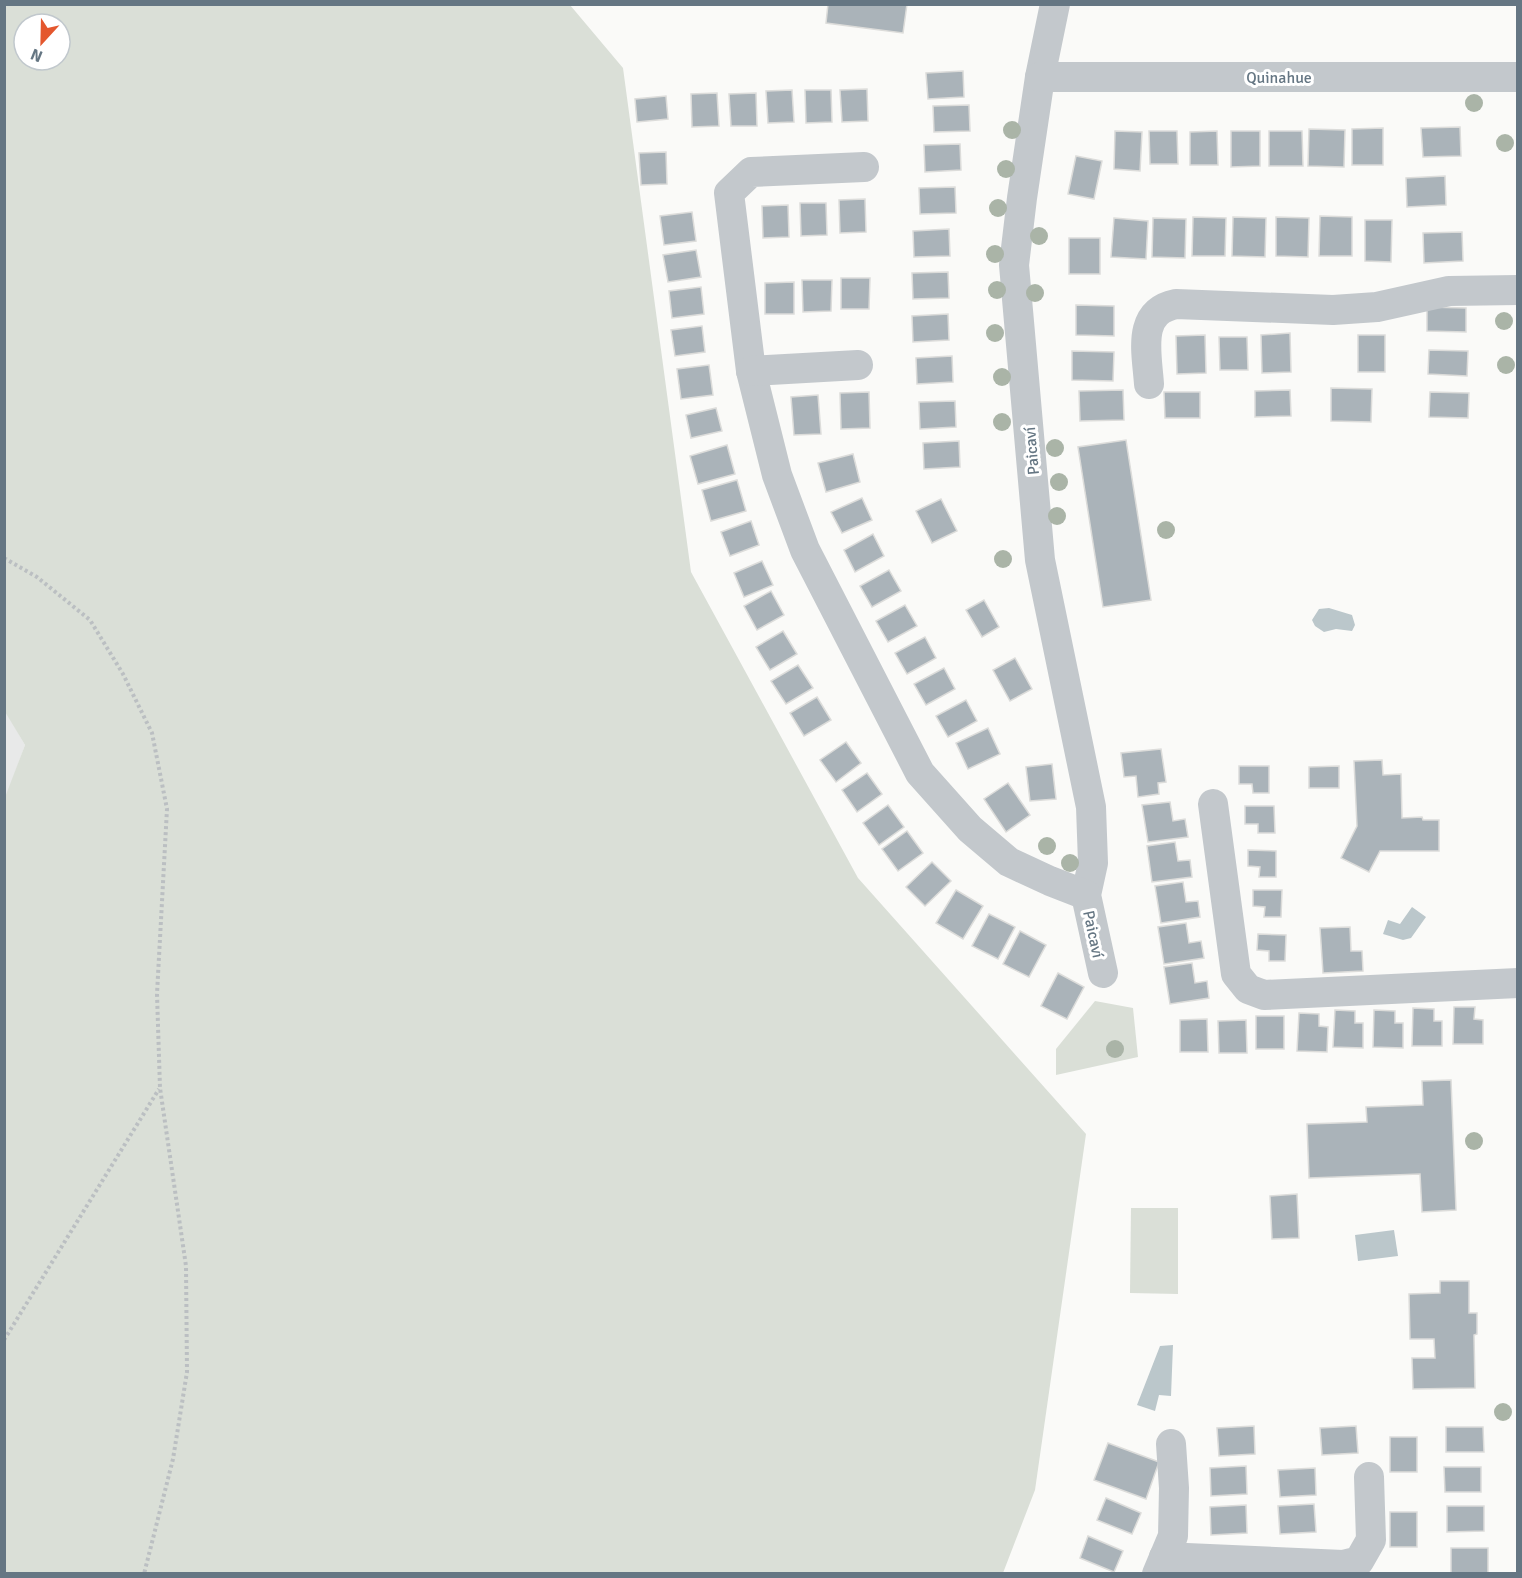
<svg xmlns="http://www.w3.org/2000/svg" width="1522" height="1578" viewBox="0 0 1522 1578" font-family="Signika,sans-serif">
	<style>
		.built { fill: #e8e9e9 }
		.green { fill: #dadfd7; fill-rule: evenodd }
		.water { fill: #bbc7cb }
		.building { fill: #aab3b9; stroke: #dcdcda; stroke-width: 1.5 }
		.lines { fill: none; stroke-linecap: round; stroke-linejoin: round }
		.path { stroke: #bbbfc2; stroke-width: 4; stroke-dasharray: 3 3; stroke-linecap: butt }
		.street { stroke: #c3c8cc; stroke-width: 30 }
		.tree { fill: #aab4a7 }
		.labels { text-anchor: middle; stroke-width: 6; stroke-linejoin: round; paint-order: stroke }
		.street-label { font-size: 16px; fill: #657683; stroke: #fff }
	</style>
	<rect width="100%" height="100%" fill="#fafaf8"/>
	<path class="built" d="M5 710 25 745 5 800Z"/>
	<g class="green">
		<path d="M5 4 570 5 623 68 691 572 858 878 1086 1134 1035 1490 1003 1573H5L4 800 25 745 4 710ZM24 24H60V60H24Z"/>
		<path d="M1095 1001 1133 1008 1138 1057 1056 1075V1049Z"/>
		<path d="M1131 1208H1178V1294L1130 1293Z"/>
	</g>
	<g class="water">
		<path d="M1329 608 1352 615 1355 625 1352 631 1336 629 1324 632 1315 626 1312 620 1319 609Z"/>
		<path d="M1412 907 1426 917 1411 938 1403 940 1383 934 1388 920 1400 924Z"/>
		<path d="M1394 1230 1398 1256 1358 1261 1355 1235Z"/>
		<path d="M1173 1345 1171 1396 1159 1395 1155 1411 1137 1405 1160 1346Z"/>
	</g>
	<g class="building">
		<path d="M828 4H907L903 33 826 23Z"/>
		<path d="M963 71 964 97 928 99 926 73Z"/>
		<path d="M867 89 868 121 842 122 840 90Z"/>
		<path d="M792 90 794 122 768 123 766 91Z"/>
		<path d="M805 90H831L832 122 806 123Z"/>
		<path d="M717 93 719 126 692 127 691 94Z"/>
		<path d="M756 93 757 126H731L729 94Z"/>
		<path d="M666 96 668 119 637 122 635 99Z"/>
		<path d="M969 105 970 131 934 132 933 106Z"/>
		<path d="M1460 127 1461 156 1423 157 1421 128Z"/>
		<path d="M1383 128V165H1352V129Z"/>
		<path d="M1309 129 1345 130 1344 167 1308 166Z"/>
		<path d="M1115 131 1142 132 1140 171 1114 169Z"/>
		<path d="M1149 131H1177L1178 164H1150Z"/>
		<path d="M1217 131 1218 165H1190V132Z"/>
		<path d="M1231 131H1260V166L1231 167Z"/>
		<path d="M1269 131H1302L1303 166H1269Z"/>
		<path d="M960 144 961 170 925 172 924 145Z"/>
		<path d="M666 152 667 184 641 185 639 153Z"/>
		<path d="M1076 156 1102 161 1094 199 1068 194Z"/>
		<path d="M1445 176 1446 205 1407 207 1406 178Z"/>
		<path d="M955 187 956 213 920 214 919 188Z"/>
		<path d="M865 199 866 232 840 233 839 200Z"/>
		<path d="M800 203H826L827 235 801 236Z"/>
		<path d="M788 205 789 237 763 238 762 206Z"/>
		<path d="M692 212 696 241 664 245 660 216Z"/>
		<path d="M1320 216 1352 217V256H1319Z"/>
		<path d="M1193 217 1226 218 1225 256H1192Z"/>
		<path d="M1233 217 1266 218 1265 257 1232 256Z"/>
		<path d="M1276 217 1309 218 1308 257 1276 256Z"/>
		<path d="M1114 218 1148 221 1146 259 1111 257Z"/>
		<path d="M1153 218 1186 219 1185 258 1152 257Z"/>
		<path d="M1365 220H1392L1391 262 1365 261Z"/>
		<path d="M949 229 950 256 914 257 913 231Z"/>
		<path d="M1462 232 1463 261 1424 263 1423 233Z"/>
		<rect x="1069" y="238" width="31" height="36"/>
		<path d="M696 250 701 277 668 282 663 255Z"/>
		<path d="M948 272 949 298 913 299 912 273Z"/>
		<path d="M841 278H870L869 309H841Z"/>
		<path d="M802 280H832L831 311 803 312Z"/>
		<path d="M794 282V314H765V283Z"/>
		<path d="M701 287 704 314 672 318 669 291Z"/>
		<path d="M1076 305 1114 306V336L1076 335Z"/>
		<path d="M1427 307 1466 308V332L1427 331Z"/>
		<path d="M948 314 949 340 913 342 912 316Z"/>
		<path d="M702 326 705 352 675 356 671 330Z"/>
		<path d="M1290 333 1291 372 1262 373 1261 335Z"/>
		<path d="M1205 335 1206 373 1177 374 1176 336Z"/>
		<rect x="1358" y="335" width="27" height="37"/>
		<path d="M1219 337H1247L1248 370H1220Z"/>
		<path d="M1429 350 1468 351 1467 376 1428 374Z"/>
		<path d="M1072 351 1114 352 1113 381 1072 380Z"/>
		<path d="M952 356 953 382 917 384 916 358Z"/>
		<path d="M709 365 713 395 681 399 677 369Z"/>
		<path d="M1331 388 1372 389 1371 422 1331 421Z"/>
		<path d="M1123 390 1124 420 1080 421 1079 391Z"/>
		<path d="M1290 390 1291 416 1255 417V391Z"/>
		<path d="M869 392 870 428 841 429 840 393Z"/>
		<path d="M1164 392H1200V418H1165Z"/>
		<path d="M1430 392 1469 393 1468 418 1429 417Z"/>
		<path d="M818 395 821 434 794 435 791 397Z"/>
		<path d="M955 401 956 427 920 429 919 402Z"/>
		<path d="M716 408 722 431 691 438 686 415Z"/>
		<path d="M1126 440 1151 600 1103 607 1078 447Z"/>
		<path d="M959 441 960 467 924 469 923 443Z"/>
		<path d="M727 445 735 474 698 484 690 456Z"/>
		<path d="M853 454 860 482 826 492 818 463Z"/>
		<path d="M737 480 746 511 711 521 702 490Z"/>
		<path d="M862 498 872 520 842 533 831 512Z"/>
		<path d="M941 499 957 531 932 543 916 511Z"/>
		<path d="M751 521 759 545 730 556 721 532Z"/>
		<path d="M873 534 884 556 855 572 844 550Z"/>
		<path d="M762 561 773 585 744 597 734 573Z"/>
		<path d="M889 570 901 591 872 607 860 586Z"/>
		<path d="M771 591 784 615 757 630 744 606Z"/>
		<path d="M984 600 999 627 982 637 966 610Z"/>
		<path d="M905 605 917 626 888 642 876 621Z"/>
		<path d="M783 631 797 654 770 670 756 647Z"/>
		<path d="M925 637 936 658 907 674 895 653Z"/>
		<path d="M1015 658 1032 689 1010 701 993 670Z"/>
		<path d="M798 665 813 688 786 704 771 681Z"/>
		<path d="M944 668 955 689 926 705 914 684Z"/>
		<path d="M817 697 831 720 804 736 790 713Z"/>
		<path d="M966 700 977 721 948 737 936 716Z"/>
		<path d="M988 728 1000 754 968 769 956 743Z"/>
		<path d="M846 742 861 763 836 782 820 760Z"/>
		<path d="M1161 749 1166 782 1158 783 1159 794 1138 797 1136 776 1124 777 1121 753Z"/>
		<path d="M1382 760 1383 775 1401 774 1402 818 1422 817 1423 820H1439V851H1380L1369 872 1341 858 1357 826 1354 761Z"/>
		<path d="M1052 764 1056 799 1030 801 1026 767Z"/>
		<path d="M1239 766H1269V793H1253L1252 784H1239Z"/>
		<path d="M1339 766V788H1309V767Z"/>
		<path d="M867 773 882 794 857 812 842 790Z"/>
		<path d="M1008 783 1030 815 1006 832 984 799Z"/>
		<path d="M1170 802 1173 821 1185 819 1188 837 1148 842 1142 805Z"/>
		<path d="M888 805 904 827 879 845 863 823Z"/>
		<path d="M1245 806H1274L1275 833H1258V824H1245Z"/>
		<path d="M907 831 923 853 898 871 882 849Z"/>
		<path d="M1175 842 1178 861 1190 860 1192 877 1152 882 1147 846Z"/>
		<path d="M1248 850 1276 851V877H1259L1260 867 1248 866Z"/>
		<path d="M932 862 951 881 925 906 906 887Z"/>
		<path d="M1183 882 1186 902 1198 901 1200 917 1161 923 1155 886Z"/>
		<path d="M956 890 983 906 963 939 936 923Z"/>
		<path d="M1253 890H1282L1281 917H1264L1265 907 1253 906Z"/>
		<path d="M989 914 1015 927 998 959 972 946Z"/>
		<path d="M1186 923 1189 943 1201 941 1204 958 1164 964 1158 927Z"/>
		<path d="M1350 927 1351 951H1362L1363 971 1323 973 1320 928Z"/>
		<path d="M1020 931 1046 945 1029 977 1003 964Z"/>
		<path d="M1258 934 1286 935 1285 961H1269V951L1257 950Z"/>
		<path d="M1192 963 1195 983 1207 981 1209 998 1170 1004 1164 967Z"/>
		<path d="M1058 973 1084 987 1067 1019 1041 1006Z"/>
		<path d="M1454 1007H1475L1474 1019 1483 1020V1044H1453Z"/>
		<path d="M1413 1008 1434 1009V1021H1442V1046H1412Z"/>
		<path d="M1335 1010 1355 1011V1023H1363V1048L1333 1047Z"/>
		<path d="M1374 1010 1395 1011V1023H1403V1048L1373 1047Z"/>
		<path d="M1299 1013 1319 1014V1026L1328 1027 1327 1052 1297 1051Z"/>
		<rect x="1256" y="1016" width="28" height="33"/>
		<path d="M1207 1019 1208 1052H1180V1020Z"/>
		<path d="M1246 1020 1247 1053H1219L1218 1021Z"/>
		<path d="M1451 1080 1456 1210 1422 1212 1420 1174 1309 1178 1307 1124 1367 1122 1366 1107 1423 1105 1422 1081Z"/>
		<path d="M1297 1194 1299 1238 1272 1239 1270 1196Z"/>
		<path d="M1440 1281H1469V1313H1477V1334L1474 1335 1475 1388 1413 1389 1412 1358H1435L1434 1339H1410L1409 1294 1440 1293Z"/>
		<path d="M1254 1426 1255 1454 1219 1456 1217 1428Z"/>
		<path d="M1356 1426 1358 1453 1322 1455 1320 1428Z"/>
		<path d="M1446 1427H1483L1484 1452H1446Z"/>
		<rect x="1390" y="1437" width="27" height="35"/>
		<path d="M1108 1443 1159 1462 1146 1499 1094 1480Z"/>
		<path d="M1246 1466 1247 1494 1211 1496 1210 1468Z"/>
		<path d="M1444 1467H1481V1492H1445Z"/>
		<path d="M1315 1468 1316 1495 1280 1497 1278 1470Z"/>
		<path d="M1106 1498 1141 1513 1132 1534 1097 1520Z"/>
		<path d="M1314 1504 1316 1532 1280 1534 1278 1506Z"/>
		<path d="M1246 1505 1247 1533 1211 1535 1210 1507Z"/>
		<path d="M1447 1506H1484V1531L1447 1532Z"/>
		<rect x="1390" y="1512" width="27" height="35"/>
		<path d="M1088 1536 1123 1551 1114 1572 1080 1558Z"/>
		<rect x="1451" y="1548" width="37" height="25"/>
	</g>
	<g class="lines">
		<g class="path">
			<path d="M4 558 37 577 90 620 123 674 152 733 167 809 157 994 160 1088 186 1266 187 1372 173 1459 144 1574"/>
			<path d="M4 1340 159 1089"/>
		</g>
		<g class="street">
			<path d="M1055 4 1040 77 1022 198 1014 265 1040 560 1091 807 1093 863 1086 895 1103 973"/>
			<path d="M1040 77H1518"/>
			<path d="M864 167 751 172 729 193 751 371 777 475 805 550 920 773 970 829 1009 862 1050 881 1086 895"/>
			<path d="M751 371 858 365"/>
			<path d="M1149 384C1147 353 1136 312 1176 304L1333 310 1377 307 1449 291 1518 290"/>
			<path d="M1213 804 1236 974 1248 989 1264 995 1518 983"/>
			<path d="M1164 1557 1343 1565 1359 1561 1371 1540 1369 1477"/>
			<path d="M1157 1574 1173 1536 1174 1488 1171 1444"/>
		</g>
	</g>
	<g class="tree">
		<circle cx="1474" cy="103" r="9"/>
		<circle cx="1012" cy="130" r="9"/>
		<circle cx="1505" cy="143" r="9"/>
		<circle cx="1006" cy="169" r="9"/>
		<circle cx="998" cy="208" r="9"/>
		<circle cx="1039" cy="236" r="9"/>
		<circle cx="995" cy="254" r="9"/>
		<circle cx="997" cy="290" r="9"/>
		<circle cx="1035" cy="293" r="9"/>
		<circle cx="1504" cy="321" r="9"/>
		<circle cx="995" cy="333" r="9"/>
		<circle cx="1506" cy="365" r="9"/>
		<circle cx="1002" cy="377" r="9"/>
		<circle cx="1002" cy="422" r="9"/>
		<circle cx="1055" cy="448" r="9"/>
		<circle cx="1059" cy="482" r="9"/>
		<circle cx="1057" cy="516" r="9"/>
		<circle cx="1166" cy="530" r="9"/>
		<circle cx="1003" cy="559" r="9"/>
		<circle cx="1047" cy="846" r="9"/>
		<circle cx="1070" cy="863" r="9"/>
		<circle cx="1115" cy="1049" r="9"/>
		<circle cx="1474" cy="1141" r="9"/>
		<circle cx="1503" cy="1412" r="9"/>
	</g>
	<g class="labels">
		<g class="street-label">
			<text x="1279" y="83">Quinahue</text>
			<text transform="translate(1031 451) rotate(-95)" y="6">Paicaví</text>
			<text transform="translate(1094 934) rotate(78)" y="6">Paicaví</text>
		</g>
	</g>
	<rect width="1522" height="1578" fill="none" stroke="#657683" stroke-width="12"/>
	<g transform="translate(42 42) rotate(202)"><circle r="28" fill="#ffffff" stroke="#c1c8cd" stroke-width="1.5"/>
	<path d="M0-4.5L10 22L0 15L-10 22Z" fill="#e4572e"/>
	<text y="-9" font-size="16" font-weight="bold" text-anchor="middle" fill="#657683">N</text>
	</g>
</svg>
